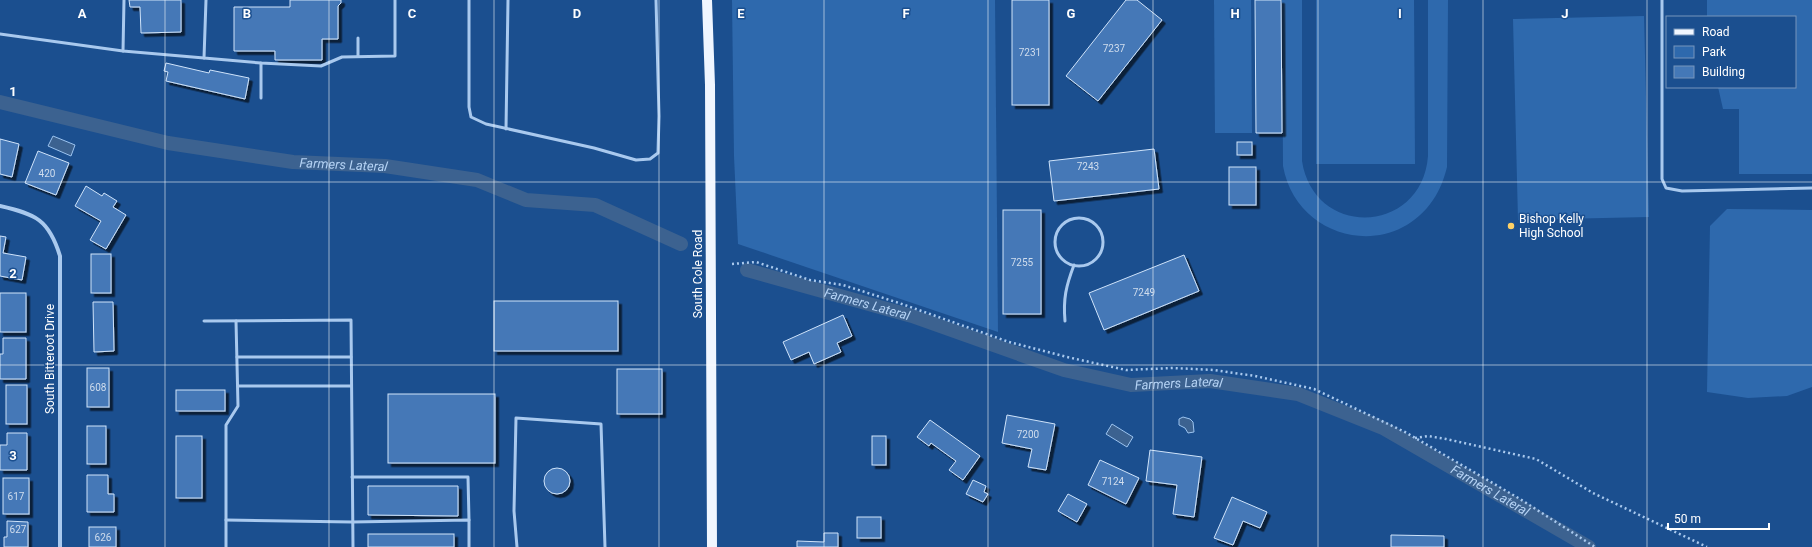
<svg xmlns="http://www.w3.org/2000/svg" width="1812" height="547" viewBox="0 0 1812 547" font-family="Roboto,sans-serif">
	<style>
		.green { fill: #2e69ad }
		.water { fill: #3c6290; stroke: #9cc4f0 }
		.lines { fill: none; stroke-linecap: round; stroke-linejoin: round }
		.canal { stroke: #3c6290; stroke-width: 14 }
		.building { fill: #4478b7; stroke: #cfe3fa; filter: url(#shadow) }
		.path { stroke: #a9c9ee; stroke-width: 2.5; stroke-dasharray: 2 3; stroke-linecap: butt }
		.service { stroke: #a9c9ee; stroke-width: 3 }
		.minor { stroke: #a9c9ee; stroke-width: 4 }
		.primary { stroke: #f0f6ff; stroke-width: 10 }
		.grid { fill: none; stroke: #fff; stroke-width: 1; stroke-opacity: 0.55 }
		.poi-dot { fill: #ffd166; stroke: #1b4f8f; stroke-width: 1.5 }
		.labels { text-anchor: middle; stroke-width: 3; stroke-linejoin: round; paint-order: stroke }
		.number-label { font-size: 10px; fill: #d0dded }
		.poi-label { font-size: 12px; fill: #fff; stroke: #1b4f8f; text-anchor: start }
		.street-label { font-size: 12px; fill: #fff; stroke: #1b4f8f }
		.water-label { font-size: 13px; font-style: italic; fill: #b5d3f5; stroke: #1b4f8f }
		.grid-label { font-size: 13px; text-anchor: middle; font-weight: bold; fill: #fff; stroke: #1b4f8f; stroke-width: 3; stroke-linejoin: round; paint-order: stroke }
	</style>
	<defs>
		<filter id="shadow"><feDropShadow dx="3.5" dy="3.5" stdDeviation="0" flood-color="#0009"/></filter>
	</defs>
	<rect width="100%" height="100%" fill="#1b4f8f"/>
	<g class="green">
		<path d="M732 0H995L998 332 738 244 734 156Z"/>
		<path d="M1214 0H1251L1252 133H1215Z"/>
		<path d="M1282 0H1302V161C1314 239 1422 235 1428 156V0H1448L1447 167C1444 179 1440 190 1433 200 1391 262 1296 240 1283 166Z"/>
		<path d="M1316 0H1414L1415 164H1316Z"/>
		<path d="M1707 0H1812V174H1739V109H1723L1718 87H1795V17H1707Z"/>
		<path d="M1644 16 1649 217 1518 220 1513 19Z"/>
		<path d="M1727 209 1812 210V387L1787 396 1748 398 1707 392 1710 226Z"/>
	</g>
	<g class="water">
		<path d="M53 136 75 145 71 156 48 146Z"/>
		<path d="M1183 417 1190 419 1193 422 1194 432 1188 433 1185 428 1179 425V419Z"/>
		<path d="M1112 424 1133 437 1127 447 1106 434Z"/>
	</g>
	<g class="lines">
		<g class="canal">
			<path id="s1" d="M0 102 168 143 293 162 385 166 477 180 526 200 595 205 681 244"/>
			<path id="s2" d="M747 270 912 316 1064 370 1131 385 1210 381 1298 394 1383 428 1589 547"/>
		</g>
	</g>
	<g class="building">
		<path d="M129 0H181V32L141 33 140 7H130Z"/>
		<path d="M290 0H341V3L338 6V39H322V60H275V51H234V7H290Z"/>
		<rect x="1012" y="0" width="37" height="105"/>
		<path d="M1126 0H1137L1162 20 1098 101 1066 76Z"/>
		<path d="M1255 0H1281L1282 133H1256Z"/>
		<path d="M166 63 209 73 210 70 249 78 245 99 166 81 168 72 164 71Z"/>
		<path d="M0 139 19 144 12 177 0 174Z"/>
		<rect x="1237" y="142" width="15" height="13"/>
		<path d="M1154 149 1159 189 1054 201 1049 161Z"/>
		<path d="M38 151 69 163 56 195 25 183Z"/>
		<rect x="1229" y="167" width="27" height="38"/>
		<path d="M86 186 102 196 104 193 117 201 113 207 126 215 106 249 90 240 101 221 75 206Z"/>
		<rect x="1003" y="210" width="38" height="104"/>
		<path d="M0 236 6 237 3 253 26 257 22 280 0 276Z"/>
		<rect x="91" y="254" width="20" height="39"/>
		<path d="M1184 255 1199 291 1104 330 1089 293Z"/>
		<rect x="0" y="293" width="26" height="39"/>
		<rect x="494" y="301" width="124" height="50"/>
		<path d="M93 302H113L114 351 94 352Z"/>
		<path d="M843 315 852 336 837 343 841 352 814 364 809 352 791 360 783 342Z"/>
		<path d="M3 338H26V379H0V354H3Z"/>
		<rect x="87" y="368" width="22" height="39"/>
		<rect x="617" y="369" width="45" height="45"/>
		<rect x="6" y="385" width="21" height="39"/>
		<rect x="176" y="390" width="49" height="21"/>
		<rect x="388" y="394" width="107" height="69"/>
		<path d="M1007 415 1055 424 1046 470 1028 467 1032 449 1002 443Z"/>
		<path d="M930 420 980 456 963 480 949 470 956 461 931 443 929 446 917 437Z"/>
		<rect x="87" y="426" width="19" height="38"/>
		<path d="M7 433H27V470H0V445H7Z"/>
		<rect x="176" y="436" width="26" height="62"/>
		<rect x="872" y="436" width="14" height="29"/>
		<path d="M1150 450 1202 457 1194 517 1173 514 1177 485 1146 481Z"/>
		<path d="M1100 460 1139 478 1126 504 1088 485Z"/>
		<circle cx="557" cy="481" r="13"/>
		<path d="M87 475H108V494H114V512H87Z"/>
		<rect x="3" y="478" width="26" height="36"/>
		<path d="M973 480 986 486 984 492 988 494 983 502 966 494Z"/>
		<path d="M368 486H458V516L368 515Z"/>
		<path d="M1068 494 1087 504 1077 522 1058 511Z"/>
		<path d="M1232 497 1267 512 1260 528 1243 521 1233 545 1214 538Z"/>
		<rect x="857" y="517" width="24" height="21"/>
		<path d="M7 521 28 522V547H4V537H7Z"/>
		<rect x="89" y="527" width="27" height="20"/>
		<path d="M824 533H838V547H797V541L824 542Z"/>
		<rect x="368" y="534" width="86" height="13"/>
		<path d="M1391 535 1444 536V547H1391Z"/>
	</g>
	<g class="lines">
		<g class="path">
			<path d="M732 264 756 262 810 280 843 285 899 303 1009 342 1067 357 1126 370 1173 368 1214 370 1255 376 1314 389 1405 432 1520 499 1595 547"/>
			<path d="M1415 438 1428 436 1446 439 1536 459 1593 493 1707 547"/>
		</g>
		<g class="service">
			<path d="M124 0 123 51 204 58"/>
			<path d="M206 0 204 58 261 63 321 66 342 57 395 56V0"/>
			<path d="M469 0V107L471 117 486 124 594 148 636 160 650 159 658 153 659 116 656 0"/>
			<path d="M1662 0V179L1666 188 1682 191 1812 188"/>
			<path d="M0 34 123 51"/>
			<path d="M358 38V56"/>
			<path d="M261 63V98"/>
			<path d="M506 129 508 0"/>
			<circle cx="1079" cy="242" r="24"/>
			<path d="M204 321 351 320 353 547"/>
			<path d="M1065 321C1063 299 1066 286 1074 265"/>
			<path d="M237 357H351"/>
			<path d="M238 386H351"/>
			<path d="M352 477H468L469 520"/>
			<path d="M226 520 352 522 469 520V547"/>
			<path d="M226 547V425L238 406 236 321"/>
			<path d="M517 547 514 511 516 418 601 424 605 547"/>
		</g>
		<path class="minor" d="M0 206C36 214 49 220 60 256V547"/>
		<path class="primary" d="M707 0 710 85 712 547"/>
	</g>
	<path class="grid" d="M165 0V547M329 0V547M494 0V547M659 0V547M824 0V547M988 0V547M1153 0V547M1318 0V547M1483 0V547M1647 0V547M0 182H1812M0 365H1812"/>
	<circle class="poi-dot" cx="1511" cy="226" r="4"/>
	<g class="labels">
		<g class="number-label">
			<text x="1114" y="52">7237</text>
			<text x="1030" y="56">7231</text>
			<text x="1088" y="170">7243</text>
			<text x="47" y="177">420</text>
			<text x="1022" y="266">7255</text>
			<text x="1144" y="296">7249</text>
			<text x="98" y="391">608</text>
			<text x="1028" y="438">7200</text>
			<text x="1113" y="485">7124</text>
			<text x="16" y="500">617</text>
			<text x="18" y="533">627</text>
			<text x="103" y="541">626</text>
		</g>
		<g class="poi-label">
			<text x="1519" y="223">Bishop Kelly<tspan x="1519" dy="14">High School</tspan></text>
		</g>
		<g class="street-label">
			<text transform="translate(698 274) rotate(-90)" y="4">South Cole Road</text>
			<text transform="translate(50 359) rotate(-90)" y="4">South Bitteroot Drive</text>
		</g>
		<g class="water-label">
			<text dy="5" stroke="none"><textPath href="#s1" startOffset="350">Farmers Lateral</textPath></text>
			<text dy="5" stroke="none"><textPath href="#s2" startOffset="125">Farmers Lateral</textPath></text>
			<text dy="5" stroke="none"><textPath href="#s2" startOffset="449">Farmers Lateral</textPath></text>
			<text dy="5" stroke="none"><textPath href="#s2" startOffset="785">Farmers Lateral</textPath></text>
		</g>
	</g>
	<g class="grid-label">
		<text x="82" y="18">A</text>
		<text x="247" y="18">B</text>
		<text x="412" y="18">C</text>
		<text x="577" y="18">D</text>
		<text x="741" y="18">E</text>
		<text x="906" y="18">F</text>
		<text x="1071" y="18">G</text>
		<text x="1235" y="18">H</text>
		<text x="1400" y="18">I</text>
		<text x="1565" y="18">J</text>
		<text x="13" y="96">1</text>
		<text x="13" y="278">2</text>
		<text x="13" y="460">3</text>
	</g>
	<rect x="1666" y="16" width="130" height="72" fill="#1b4f8f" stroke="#7695bc"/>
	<rect x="1674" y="29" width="20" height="6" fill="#f0f6ff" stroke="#7695bc"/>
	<text x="1702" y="36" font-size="12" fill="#ffffff">Road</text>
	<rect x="1674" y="46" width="20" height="12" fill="#2e69ad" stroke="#7695bc"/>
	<text x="1702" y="56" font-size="12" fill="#ffffff">Park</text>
	<rect x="1674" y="66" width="20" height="12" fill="#4478b7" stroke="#7695bc"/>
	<text x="1702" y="76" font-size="12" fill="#ffffff">Building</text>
	<path d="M1668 523v6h101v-6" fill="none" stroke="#ffffff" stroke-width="2"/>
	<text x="1674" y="523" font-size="12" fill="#ffffff" stroke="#1b4f8f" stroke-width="3" paint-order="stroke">50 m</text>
</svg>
